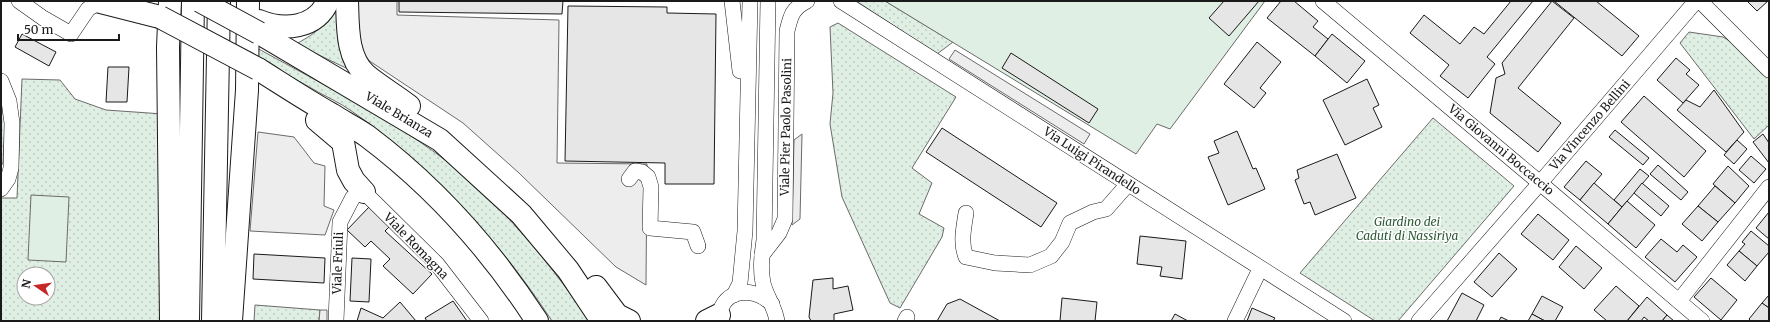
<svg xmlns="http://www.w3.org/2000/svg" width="1770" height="322" viewBox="0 0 1770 322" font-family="Merriweather,serif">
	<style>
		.green { fill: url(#green-dots); stroke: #6a6a6a; fill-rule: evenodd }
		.pitch { fill: #e0efe3; stroke: #6a6a6a }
		.parking { fill: #ededed; stroke: #6a6a6a }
		.building { fill: #e6e6e6; stroke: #1a1a1a }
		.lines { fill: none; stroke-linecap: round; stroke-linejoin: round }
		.minor-casing { stroke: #1a1a1a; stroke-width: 16 }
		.highway-casing { stroke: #1a1a1a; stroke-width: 24 }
		.minor { stroke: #fff; stroke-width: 15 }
		.highway { stroke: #fff; stroke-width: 22 }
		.highway-bridge-casing { stroke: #1a1a1a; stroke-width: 24; stroke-linecap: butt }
		.highway-bridge { stroke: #fff; stroke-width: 22 }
		.labels { text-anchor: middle; stroke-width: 3; stroke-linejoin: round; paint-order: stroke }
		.street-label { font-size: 12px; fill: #1a1a1a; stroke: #fff }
		.park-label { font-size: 12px; font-style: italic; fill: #2b5a34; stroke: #fff }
	</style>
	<defs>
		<pattern id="green-dots" width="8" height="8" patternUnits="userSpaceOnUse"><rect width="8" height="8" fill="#e0efe3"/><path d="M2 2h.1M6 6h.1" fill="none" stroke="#c0ccc2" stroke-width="1.8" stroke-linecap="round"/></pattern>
	</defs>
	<rect width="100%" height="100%" fill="#fff"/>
	<g class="green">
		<path d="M337 1 348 65 346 68 296 44C320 31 325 25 337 1Z"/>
		<path d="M856 1H885L953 42 937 54Z"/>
		<path d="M838 23 956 97 912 168 932 183 919 214 944 228 942 237 900 308 890 303 842 197 830 124 833 93 830 27Z"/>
		<path d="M1689 32 1723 37 1741 48 1769 77V125L1754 139 1680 43Z"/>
		<path d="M239 38C299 72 363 103 420 142 489 188 543 254 590 321H552C498 239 432 166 350 110 340 103 329 98 318 92 291 76 263 62 235 47Z"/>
		<path d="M22 79 60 80 75 99 106 110 163 114 160 321H1V198H17ZM24 274H48V298H24Z"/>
		<path d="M1 101 5 123 3 164H1Z"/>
		<path d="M1433 118 1514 186 1398 321H1375L1300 273Z"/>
		<path d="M255 305 320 310 319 321H254Z"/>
	</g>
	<g class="pitch">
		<path d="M885 1H1265L1170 129 1157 124 1136 154Z"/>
		<path d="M31 195 69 197 66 262 28 260Z"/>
	</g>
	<g class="parking">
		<path d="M358 1H397V15L559 20 557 163 647 164 646 285 616 267 519 173 463 123 368 60 359 50Z"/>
		<path d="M955 50 1090 134 1084 144 949 59Z"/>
		<path d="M258 132 294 137 314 163 325 166 324 206 334 210 325 235 250 231Z"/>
		<path d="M802 134 800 219 792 225 794 140Z"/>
		<path d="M320 310H327V321H319Z"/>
	</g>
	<g class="building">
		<path d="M399 1H563L562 14 399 12Z"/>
		<path d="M1224 1H1259L1229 36 1209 18Z"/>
		<path d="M1281 1H1294L1318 21 1313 27 1328 39 1315 56 1267 18Z"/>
		<path d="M1511 1H1533L1487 57 1495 64 1468 98 1440 76 1449 65 1410 33 1424 15 1460 44 1474 27 1484 34Z"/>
		<path d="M1552 1 1574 18 1518 88 1561 123 1538 152 1490 113 1496 78 1505 74 1502 63Z"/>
		<path d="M1554 1H1596L1639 36 1622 56Z"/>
		<path d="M1747 1H1768L1757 11Z"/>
		<path d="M568 6 667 7V13L716 14 714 184H665V163L565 161Z"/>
		<path d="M22 34 56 52 49 66 15 47Z"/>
		<path d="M1332 34 1365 61 1347 83 1315 56Z"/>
		<path d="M1257 42 1281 62 1260 88 1266 93 1254 108 1224 84Z"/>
		<path d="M1011 53 1098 109 1089 123 1002 68Z"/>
		<path d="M1676 58 1690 70 1686 74 1699 85 1683 103 1657 80Z"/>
		<path d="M108 67H129L127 102H106Z"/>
		<path d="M1367 79 1379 105 1373 108 1382 127 1345 145 1323 100Z"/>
		<path d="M1714 90 1744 132 1726 152 1677 110 1686 100 1700 107Z"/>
		<path d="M1644 96 1706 151 1684 177 1621 122Z"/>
		<path d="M942 128 1057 203 1041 227 926 152Z"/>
		<path d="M1615 130 1649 158 1643 165 1609 137Z"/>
		<path d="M1237 131 1253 169 1256 168 1265 189 1228 205 1208 157 1219 153 1214 141Z"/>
		<path d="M1763 134 1769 143V163L1753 142Z"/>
		<path d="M1737 140 1747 149 1734 164 1724 155Z"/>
		<path d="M1337 154 1356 198 1315 215 1310 202 1304 204 1295 180 1299 178 1297 170Z"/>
		<path d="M1751 156 1766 169 1754 183 1739 170Z"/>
		<path d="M1586 161 1602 174 1580 200 1564 187Z"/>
		<path d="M1658 165 1688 192 1681 200 1650 174Z"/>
		<path d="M1728 166 1749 186 1735 203 1713 184Z"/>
		<path d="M1640 169 1649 176 1622 207 1614 200Z"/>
		<path d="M1594 183 1622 207 1608 224 1580 200Z"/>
		<path d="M1642 183 1669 206 1661 216 1634 193Z"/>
		<path d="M1715 186 1735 203 1718 222 1698 206Z"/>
		<path d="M1627 201 1655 225 1636 248 1608 224Z"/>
		<path d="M1698 206 1718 222 1702 241 1682 224Z"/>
		<path d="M369 207 390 226 385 231 432 274 413 294 383 266 390 259 371 241 365 247 347 230Z"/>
		<path d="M1769 212V239L1756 228Z"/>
		<path d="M1538 214 1569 240 1553 260 1521 234Z"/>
		<path d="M1751 231 1769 246V252L1757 266 1739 251 1745 244 1742 242Z"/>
		<path d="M1140 236 1186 241 1182 279 1160 276 1162 267 1137 264Z"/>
		<path d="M1661 239 1677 252 1683 245 1697 257 1675 282 1645 257Z"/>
		<path d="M1576 246 1602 268 1584 289 1559 267Z"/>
		<path d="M1739 251 1757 266 1745 281 1727 265Z"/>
		<path d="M1499 253 1517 269 1492 297 1474 282Z"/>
		<path d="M254 254 325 258 324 283 253 279Z"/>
		<path d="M352 258 371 259 369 302 350 301Z"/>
		<path d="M833 278V289L848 286 853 310 834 314V321H811L809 317 813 280Z"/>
		<path d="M1711 278 1737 300 1721 320 1694 297Z"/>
		<path d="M1616 286 1639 306 1627 321H1607L1594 310Z"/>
		<path d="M1462 293 1484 305 1476 321H1447Z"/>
		<path d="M1769 295V308L1762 303Z"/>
		<path d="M1542 296 1563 307 1555 321H1545L1532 314Z"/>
		<path d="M1647 297 1667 315 1662 321H1649L1644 317 1641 321H1627Z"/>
		<path d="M1062 298 1097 302 1095 321H1060Z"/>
		<path d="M960 299 1000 321H937L947 304Z"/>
		<path d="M453 301 467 321H427L425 318Z"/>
		<path d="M400 302 416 321H357L361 308 383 318Z"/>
		<path d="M1762 303 1769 308V321H1751L1749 319Z"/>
		<path d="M1252 308 1275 318 1273 321H1247Z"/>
		<path d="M1175 314 1188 321H1171Z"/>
		<path d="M1532 314 1545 321H1528Z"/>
		<path d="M1667 315 1674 321H1662Z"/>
		<path d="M1501 317 1509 321H1499Z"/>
	</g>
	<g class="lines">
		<g class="minor-casing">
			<g id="minor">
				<path d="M19 1 43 18 71 34 88 9 99 2"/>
				<path d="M732 1 740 71"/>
				<path d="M768 1 764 240C762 254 760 268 763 283 766 296 775 307 777 321"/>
				<path d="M841 1 1344 321"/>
				<path d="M1323 1 1540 183 1702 321"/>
				<path d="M1700 1 1769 70"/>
				<path d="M1 81 9 101 12 123 11 168 8 179 1 189"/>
				<path d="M629 179 635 171 642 172 648 177 651 187 650 228 693 232 698 246"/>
				<path d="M966 213C964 227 960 243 966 257L995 263 1030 265 1051 256 1062 242 1070 223 1093 212 1106 209 1128 184"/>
				<path d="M762 255 779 233 785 219 787 31C791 15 792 9 807 1"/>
				<path d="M734 295 740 283 745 231 750 1"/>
				<path d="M1679 301 1769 187"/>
				<path d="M336 321 340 222 353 197 364 192 437 264 481 321"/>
				<path d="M719 321C719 290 752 284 772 304"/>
				<path d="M905 321 907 317"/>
				<path d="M1235 321 1260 269"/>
				<path d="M1419 321 1540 183 1696 1"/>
			</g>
		</g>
		<g class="highway-casing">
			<g id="highway">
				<path d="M97 1 160 17"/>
				<path d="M170 1 168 47 171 321"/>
				<path d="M347 1C348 25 346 57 366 75 379 86 395 95 409 106"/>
				<path d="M259 21C283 31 316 29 328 1"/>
				<path d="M259 33 440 140 521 214 568 270 602 321"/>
				<path d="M258 69C282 84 306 100 331 114 343 122 356 128 367 136 435 187 491 250 537 321"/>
				<path d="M317 120 343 142 348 170 354 181 364 192"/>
				<path d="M596 287 617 315 629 321"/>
				<path d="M188 321 193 1"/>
				<path d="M213 321 219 1"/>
				<path d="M231 321 247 90 248 1"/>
				<path d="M707 321 719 315"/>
			</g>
		</g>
		<use href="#minor" class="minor"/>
		<use href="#highway" class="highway"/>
		<g class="highway-bridge-casing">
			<g id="highway-bridge">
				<path d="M200 1 259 33"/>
				<path d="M160 17 258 69"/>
			</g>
		</g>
		<use href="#highway-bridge" class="highway-bridge"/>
	</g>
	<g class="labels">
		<g class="street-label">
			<text transform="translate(399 115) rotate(31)" y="4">Viale Brianza</text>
			<text transform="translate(1590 125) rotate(-49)" y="4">Via Vincenzo Bellini</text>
			<text transform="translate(786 127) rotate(-89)" y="4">Viale Pier Paolo Pasolini</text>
			<text transform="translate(1501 150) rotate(40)" y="4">Via Giovanni Boccaccio</text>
			<text transform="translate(1092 161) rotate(33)" y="4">Via Luigi Pirandello</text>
			<text transform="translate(416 246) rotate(46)" y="4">Viale Romagna</text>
			<text transform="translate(338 263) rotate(-88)" y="4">Viale Friuli</text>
		</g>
		<g class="park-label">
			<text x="1407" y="226">Giardino dei<tspan x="1407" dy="14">Caduti di Nassiriya</tspan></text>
		</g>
	</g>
	<rect width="1770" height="322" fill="none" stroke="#1a1a1a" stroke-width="4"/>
	<g transform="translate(36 286) rotate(283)"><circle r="19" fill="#ffffff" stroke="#a3a3a3"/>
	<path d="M0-3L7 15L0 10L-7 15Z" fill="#c62828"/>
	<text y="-6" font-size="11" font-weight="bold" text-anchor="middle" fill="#1a1a1a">N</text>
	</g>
	<path d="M18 34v6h101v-6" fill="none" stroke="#1a1a1a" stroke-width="2"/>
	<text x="24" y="34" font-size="12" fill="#1a1a1a" stroke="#ffffff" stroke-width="3" paint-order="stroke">50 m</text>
</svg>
